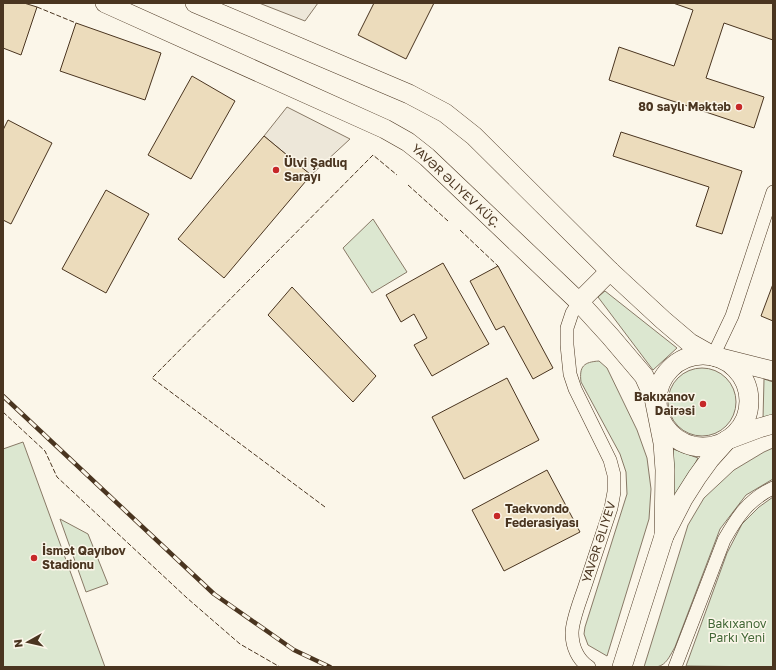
<svg xmlns="http://www.w3.org/2000/svg" width="776" height="670" viewBox="0 0 776 670" font-family="'Golos Text',sans-serif">
	<style>
		.green { fill: #dce7d0; stroke: #887966 }
		.parking { fill: #ede7d9; stroke: #887966 }
		.building { fill: #ecdcbc; stroke: #4a3520 }
		.lines { fill: none; stroke-linecap: round; stroke-linejoin: round }
		.minor-casing { stroke: #4a3520; stroke-width: 14 }
		.secondary-casing { stroke: #4a3520; stroke-width: 20 }
		.minor { stroke: #fbf6e9; stroke-width: 13 }
		.secondary { stroke: #fbf6e9; stroke-width: 19 }
		.rail-casing { stroke: #4a3520; stroke-width: 4.5 }
		.rail { stroke: #fbf6e9; stroke-width: 3; stroke-dasharray: 9; stroke-linecap: butt }
		.fence { stroke: #4a3520; stroke-width: 1; stroke-dasharray: 5 2; stroke-linecap: butt }
		.poi-dot { fill: #c62828; stroke: #fbf6e9; stroke-width: 1.5 }
		.labels { text-anchor: middle; stroke-width: 3; stroke-linejoin: round; paint-order: stroke }
		.poi-label { font-size: 12px; font-weight: bold; fill: #4a3520; stroke: #fbf6e9; text-anchor: start }
		.street-label { font-size: 12px; fill: #4a3520; stroke: #fbf6e9 }
		.park-label { font-size: 12px; fill: #436837; stroke: #fbf6e9 }
	</style>
	<rect width="100%" height="100%" fill="#fbf6e9"/>
	<g class="green">
		<path d="M373 219 407 272 372 293 343 248Z"/>
		<path d="M605 291 677 348 653 370 598 297Z"/>
		<path d="M599 361 607 368 637 430 647 458 651 489 649 519 607 656 588 645 584 634 585 627 627 494 626 472 620 454 581 382C579 366 584 362 599 361Z"/>
		<circle cx="702" cy="402" r="34"/>
		<path d="M764 379 773 382V416L763 419Z"/>
		<path d="M23 442 105 667H3V449Z"/>
		<path d="M773 448V479L746 495 720 529 675 647C666 663 664 669 644 667L688 525 704 498 734 470 764 452Z"/>
		<path d="M673 449 698 458 671 510Z"/>
		<path d="M773 497V667L686 666 727 553 742 524 759 507Z"/>
		<path d="M60 519 88 534 108 584 86 592Z"/>
	</g>
	<g class="parking">
		<path d="M259 3H318L305 21Z"/>
		<path d="M287 107 350 139 311 175 264 136Z"/>
	</g>
	<g class="building">
		<path d="M3 3H24L37 7 21 55 3 48Z"/>
		<path d="M374 3H434L406 59 358 35Z"/>
		<path d="M673 3H773V40L724 23 706 78 764 97 754 128 609 80 619 47 674 66 693 10Z"/>
		<path d="M76 23 161 53 145 100 60 71Z"/>
		<path d="M192 76 235 101 191 179 148 155Z"/>
		<path d="M8 120 52 143 11 224 3 220V130Z"/>
		<path d="M621 132 742 171 722 234 696 226 709 187 613 156Z"/>
		<path d="M264 136 311 175 224 278 178 239Z"/>
		<path d="M106 190 149 214 106 293 62 269Z"/>
		<path d="M443 263 489 344 432 376 414 345 427 338 414 314 401 322 386 295Z"/>
		<path d="M498 266 553 368 533 379 504 326 496 330 470 281Z"/>
		<path d="M773 284V321L761 316Z"/>
		<path d="M292 287 376 376 353 402 268 315Z"/>
		<path d="M507 378 539 440 464 479 432 417Z"/>
		<path d="M547 470 580 532 504 571 472 510Z"/>
	</g>
	<g class="lines">
		<g class="minor-casing">
			<g id="minor">
				<path d="M579 302 572 313 567 328V345L570 374 575 389 610 460 614 475V492L611 508C602 535 593 562 584 589 580 601 572 621 572 633 572 647 578 660 589 667"/>
				<path d="M713 356 732 316 773 192"/>
				<path d="M675 667 724 540C737 517 748 500 773 488"/>
			</g>
		</g>
		<g class="secondary-casing">
			<g id="secondary">
				<path d="M105 3 385 129 408 142 427 157 579 302 610 336 644 376 654 398 663 443 665 470 664 536"/>
				<path d="M195 3 409 94 445 113 474 136 610 271 663 320 690 343 713 356 773 371"/>
				<path d="M579 302 610 271"/>
				<circle cx="703" cy="401" r="46"/>
				<path d="M622 667 664 536 683 499 697 477 710 459 727 440 759 428 773 424"/>
			</g>
		</g>
		<use href="#minor" class="minor"/>
		<use href="#secondary" class="secondary"/>
		<g class="rail-casing">
			<path id="rail" d="M3 396 214 594 294 650 330 667"/>
		</g>
		<use href="#rail" class="rail"/>
		<g class="fence">
			<path d="M37 7 76 23"/>
			<path d="M408 185 448 221"/>
			<path d="M460 230 498 266"/>
			<path d="M3 412 45 451 57 477 187 598 240 644 280 667"/>
			<path d="M325 507 152 378 373 155 397 175"/>
		</g>
	</g>
	<g class="poi-dot">
		<circle cx="739" cy="107" r="4"/>
		<circle cx="276" cy="170" r="4"/>
		<circle cx="703" cy="404" r="4"/>
		<circle cx="497" cy="516" r="4"/>
		<circle cx="34" cy="558" r="4"/>
	</g>
	<g class="labels">
		<g class="poi-label">
			<text x="731" y="111" text-anchor="end">80 saylı Məktəb</text>
			<text x="284" y="167">Ülvi Şadlıq<tspan x="284" dy="14">Sarayı</tspan></text>
			<text x="695" y="401" text-anchor="end">Bakıxanov<tspan x="695" dy="14">Dairəsi</tspan></text>
			<text x="505" y="513">Taekvondo<tspan x="505" dy="14">Federasiyası</tspan></text>
			<text x="42" y="555">İsmət Qayıbov<tspan x="42" dy="14">Stadionu</tspan></text>
		</g>
		<g class="street-label">
			<text transform="translate(456 186) rotate(43)" y="4">YAVƏR ƏLIYEV KÜÇ.</text>
			<text transform="translate(599 542) rotate(-72)" y="4">YAVƏR ƏLIYEV</text>
		</g>
		<g class="park-label">
			<text x="737" y="628">Bakıxanov<tspan x="737" dy="14">Parkı Yeni</tspan></text>
		</g>
	</g>
	<rect width="776" height="670" fill="none" stroke="#4a3520" stroke-width="8"/>
	<g transform="translate(28 642) rotate(262)" stroke="#fbf6e9" stroke-width="3" paint-order="stroke">
	<path d="M0-3L7 15L0 10L-7 15Z" fill="#4a3520"/>
	<text y="-6" font-size="11" font-weight="bold" text-anchor="middle" fill="#4a3520">N</text>
	</g>
</svg>
